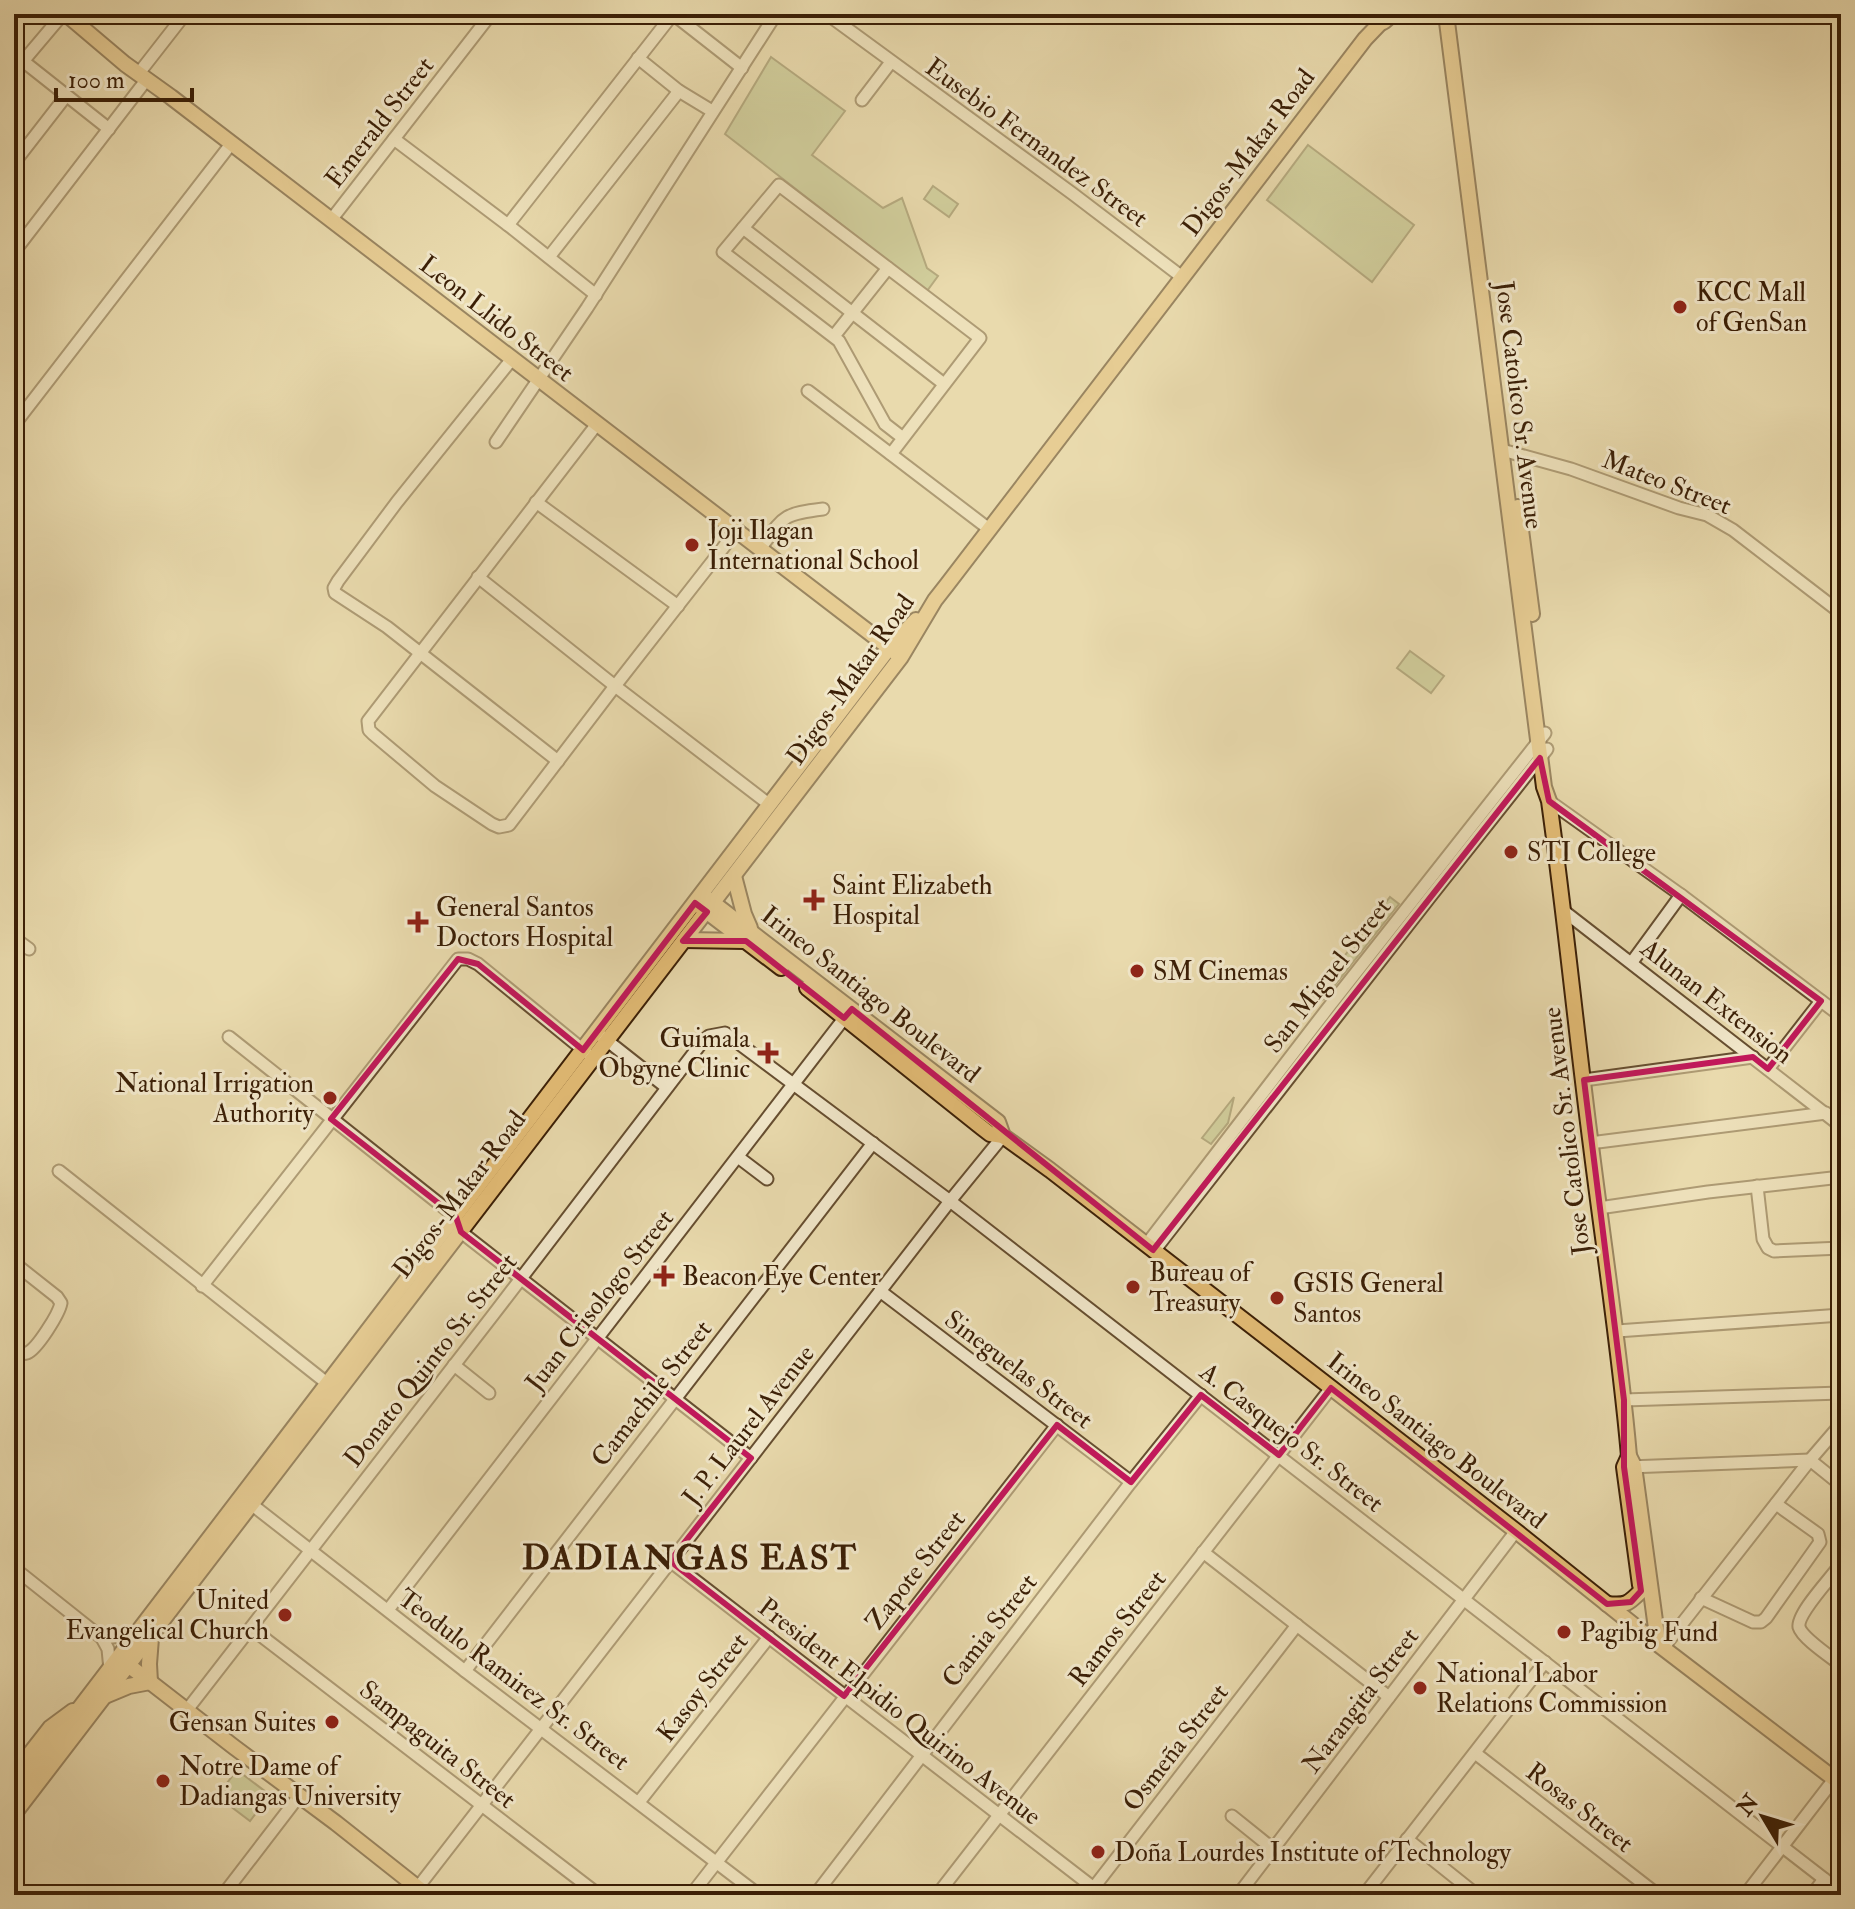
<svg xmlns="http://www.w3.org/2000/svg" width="1855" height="1909" viewBox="0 0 1855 1909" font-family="'IM FELL Double Pica',serif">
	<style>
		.green { fill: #b5c08b; stroke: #787048; stroke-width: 2 }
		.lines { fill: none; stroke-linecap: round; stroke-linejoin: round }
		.minor-casing { stroke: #664e30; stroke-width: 15 }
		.major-casing { stroke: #3b1f06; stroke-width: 18 }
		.highway-casing { stroke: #3b1f06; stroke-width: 20 }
		.minor { stroke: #f1e7ca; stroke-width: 11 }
		.major { stroke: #e4bd76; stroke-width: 14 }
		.highway { stroke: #e4bd76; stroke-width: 16 }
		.marked { fill: none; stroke: #c2185b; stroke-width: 6; stroke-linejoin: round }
		.poi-dot { fill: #8f2418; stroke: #f1e7ca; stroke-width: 3 }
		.labels { text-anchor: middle; stroke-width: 6; stroke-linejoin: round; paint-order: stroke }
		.street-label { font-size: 26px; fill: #3b1f06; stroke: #f1e7ca }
		.poi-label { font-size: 26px; fill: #3b1f06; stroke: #f1e7ca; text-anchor: start }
		.district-label { font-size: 34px; font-weight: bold; letter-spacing: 2px; fill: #3b1f06; stroke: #f1e7ca }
	</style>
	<rect width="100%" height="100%" fill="#e9daad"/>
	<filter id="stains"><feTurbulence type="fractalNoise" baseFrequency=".0025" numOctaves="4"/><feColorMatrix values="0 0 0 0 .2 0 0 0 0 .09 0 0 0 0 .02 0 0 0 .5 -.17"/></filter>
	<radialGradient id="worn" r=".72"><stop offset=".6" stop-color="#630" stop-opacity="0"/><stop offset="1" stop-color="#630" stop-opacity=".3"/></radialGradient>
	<g class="green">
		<path d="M771 57 845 111 812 155 883 208 902 198 927 268 938 276 927 291 725 134Z"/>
		<path d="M1308 145 1414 225 1372 282 1267 200Z"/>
		<path d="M933 186 958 204 949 217 924 199Z"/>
		<path d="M1410 651 1444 676 1431 693 1397 668Z"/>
		<path d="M1390 897 1399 904 1324 999 1302 1011Z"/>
		<path d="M1234 1097 1228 1123 1211 1144 1202 1138Z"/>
		<path d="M237 1770 270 1795 250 1821 217 1796Z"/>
	</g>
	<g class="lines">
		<g class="minor-casing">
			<g id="minor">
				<path d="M673 14 742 68"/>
				<path d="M827 14 1073 194 1182 277"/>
				<path d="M638 58 679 91 712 111"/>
				<path d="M23 61 109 129"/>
				<path d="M14 72 63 14"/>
				<path d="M139 73 185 14"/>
				<path d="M862 100 891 62"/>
				<path d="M394 139 508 225 596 295"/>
				<path d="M14 163 66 96"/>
				<path d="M331 220 491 14"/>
				<path d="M508 225 673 14"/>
				<path d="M743 228 944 384"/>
				<path d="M14 252 147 79"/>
				<path d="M549 257 679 91"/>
				<path d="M834 336 888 268"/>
				<path d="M512 359 397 502 338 581 334 588 335 593 387 627 558 761"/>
				<path d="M808 391 989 529"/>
				<path d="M597 424 368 721 369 730 373 734 435 786 492 824 499 827 509 825 615 686 737 530"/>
				<path d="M14 425 231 144"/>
				<path d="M496 442 587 308 776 14"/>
				<path d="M1502 450 1571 469 1679 508 1707 515 1733 530 1841 613"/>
				<path d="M891 454 980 338 779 185 723 252 839 341 885 424 903 438"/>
				<path d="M536 502 678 606"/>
				<path d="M760 549C784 516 782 514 823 509"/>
				<path d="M478 577 615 686 770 805"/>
				<path d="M1549 801 1681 895 1841 1016"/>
				<path d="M1565 912 1841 1126"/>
				<path d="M14 938 29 949"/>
				<path d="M1632 962 1681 895"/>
				<path d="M600 1035 666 1087"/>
				<path d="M229 1037 456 1217 461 1232 751 1458"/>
				<path d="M1768 1069 1821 1001"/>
				<path d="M1584 1080 1753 1057"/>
				<path d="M1590 1143 1826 1113"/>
				<path d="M738 1157 767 1179"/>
				<path d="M59 1171 328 1384"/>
				<path d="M1757 1186 1763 1239 1768 1248 1774 1251 1841 1248"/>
				<path d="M1599 1208 1708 1192 1841 1177"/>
				<path d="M1146 1245 1328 1008 1545 733"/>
				<path d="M1154 1251 1430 897 1547 749"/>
				<path d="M14 1263 57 1297 61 1303C59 1314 37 1349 27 1353 21 1355 19 1352 14 1350"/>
				<path d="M202 1286 458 959H468L478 964 587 1053"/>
				<path d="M880 1291 1131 1482"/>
				<path d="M1617 1331 1841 1315"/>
				<path d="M454 1365 489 1393"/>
				<path d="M1624 1400 1841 1393"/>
				<path d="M1629 1467 1810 1460 1841 1485"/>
				<path d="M246 1500 465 1671 759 1895"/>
				<path d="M1203 1552 1389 1697"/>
				<path d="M670 1561 1103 1895"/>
				<path d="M14 1568 102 1638 108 1649 110 1670"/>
				<path d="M1837 1569C1829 1580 1797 1614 1799 1627 1802 1638 1831 1657 1841 1665"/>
				<path d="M1701 1598 1753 1622H1761L1766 1618 1820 1542 1818 1534 1776 1504"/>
				<path d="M388 1610 849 1012"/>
				<path d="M251 1628 599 1895"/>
				<path d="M102 1638 123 1636 140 1631"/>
				<path d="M1663 1648 1810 1460 1841 1424"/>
				<path d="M465 1671 873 1143"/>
				<path d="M187 1710 493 1315 703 1041 709 1036 725 1033 950 1201 1841 1892"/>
				<path d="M1475 1753 1658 1895"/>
				<path d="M639 1802 769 1637"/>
				<path d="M1232 1816 1273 1849"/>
				<path d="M1407 1839 1477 1895"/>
				<path d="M223 1895 299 1796"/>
				<path d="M412 1895 950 1201 1003 1136"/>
				<path d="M691 1895 1057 1425"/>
				<path d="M815 1895 1131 1482 1201 1395"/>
				<path d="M937 1895 1331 1388"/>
				<path d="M1088 1895 1297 1625"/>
				<path d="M1238 1895 1516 1531"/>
				<path d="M1364 1895 1545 1662"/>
				<path d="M1745 1895 1835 1778"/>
				<path d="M1812 1895 1824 1879"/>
			</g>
		</g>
		<g class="major-casing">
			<g id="major">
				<path d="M66 14 125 64 171 97 896 653"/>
				<path d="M1446 14 1544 787 1549 801C1565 916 1576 1031 1591 1146 1604 1250 1620 1352 1629 1456L1634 1466 1658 1643"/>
				<path d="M1518 507 1532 614"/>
				<path d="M734 876 744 914 750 928"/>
				<path d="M708 899 998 1122 1003 1136 1050 1170 1516 1531 1646 1635 1841 1784"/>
				<path d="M702 908 781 968"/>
				<path d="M685 940 744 941"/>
				<path d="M807 988 981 1127 990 1134 1003 1136"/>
				<path d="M1629 1456 1624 1467 1640 1585"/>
				<path d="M1607 1604C1626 1606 1628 1604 1641 1591"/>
				<path d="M123 1661 234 1747 336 1823 427 1895"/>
				<path d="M150 1682 149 1664 151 1638"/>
				<path d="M105 1696 129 1686 150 1682"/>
				<path d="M14 1774 50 1728 73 1711"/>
				<path d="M14 1794 889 648 916 620"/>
				<path d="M14 1814 901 657 935 600 946 586 1365 39 1389 14"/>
			</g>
		</g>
		<g class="highway-casing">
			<path id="highway" d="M1383 21 1391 14"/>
		</g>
		<use href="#minor" class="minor"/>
		<use href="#major" class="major"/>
		<use href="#highway" class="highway"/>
	</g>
	<path d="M0 0H1855V1909H0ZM1540 758 1549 801 1821 1001 1768 1069 1753 1057 1584 1080 1624 1400V1467L1641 1591 1631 1602 1607 1604 1331 1388 1279 1455 1201 1395 1131 1482 1057 1425 844 1696 670 1561 751 1458 461 1232 456 1217 331 1119 458 959 478 964 583 1050 695 903 707 912 683 941H746L844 1018 852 1009 1153 1250Z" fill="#e9daad" fill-opacity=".55" fill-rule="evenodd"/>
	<path class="marked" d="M1540 758 1549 801 1821 1001 1768 1069 1753 1057 1584 1080 1624 1400V1467L1641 1591 1631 1602 1607 1604 1331 1388 1279 1455 1201 1395 1131 1482 1057 1425 844 1696 670 1561 751 1458 461 1232 456 1217 331 1119 458 959 478 964 583 1050 695 903 707 912 683 941H746L844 1018 852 1009 1153 1250Z"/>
	<g class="poi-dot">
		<circle cx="1680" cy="307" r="8"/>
		<circle cx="692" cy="545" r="8"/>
		<circle cx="1511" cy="852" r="8"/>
		<path d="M810 888h8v8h8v8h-8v8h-8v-8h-8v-8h8z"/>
		<path d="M414 910h8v8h8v8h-8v8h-8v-8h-8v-8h8z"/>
		<circle cx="1137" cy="971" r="8"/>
		<path d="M764 1041h8v8h8v8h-8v8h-8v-8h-8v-8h8z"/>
		<circle cx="330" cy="1098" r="8"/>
		<path d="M660 1264h8v8h8v8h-8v8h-8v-8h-8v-8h8z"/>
		<circle cx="1133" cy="1287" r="8"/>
		<circle cx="1277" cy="1298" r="8"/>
		<circle cx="285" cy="1615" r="8"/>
		<circle cx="1564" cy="1632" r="8"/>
		<circle cx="1420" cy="1688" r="8"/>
		<circle cx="332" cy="1722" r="8"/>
		<circle cx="163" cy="1781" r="8"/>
		<circle cx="1098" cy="1852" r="8"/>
	</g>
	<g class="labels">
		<g class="street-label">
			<text transform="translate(379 122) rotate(-52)" y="9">Emerald Street</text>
			<text transform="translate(1037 142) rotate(36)" y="9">Eusebio Fernandez Street</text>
			<text transform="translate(1248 152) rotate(-53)" y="9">Digos-Makar Road</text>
			<text transform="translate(497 318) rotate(38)" y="9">Leon Llido Street</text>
			<text transform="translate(1520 405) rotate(83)" y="9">Jose Catolico Sr. Avenue</text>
			<text transform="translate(1667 482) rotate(21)" y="9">Mateo Street</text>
			<text transform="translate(850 679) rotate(-55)" y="9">Digos-Makar Road</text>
			<text transform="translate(1327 975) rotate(-52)" y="9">San Miguel Street</text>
			<text transform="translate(871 994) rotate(38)" y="9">Irineo Santiago Boulevard</text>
			<text transform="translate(1717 1001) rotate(38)" y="9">Alunan Extension</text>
			<text transform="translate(1566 1131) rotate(-97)" y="9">Jose Catolico Sr. Avenue</text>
			<text transform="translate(459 1194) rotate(-53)" y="9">Digos-Makar Road</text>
			<text transform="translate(599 1300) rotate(-52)" y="9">Juan Crisologo Street</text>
			<text transform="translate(430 1360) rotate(-52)" y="9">Donato Quinto Sr. Street</text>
			<text transform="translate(1019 1369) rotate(37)" y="9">Sineguelas Street</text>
			<text transform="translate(651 1393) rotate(-52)" y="9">Camachile Street</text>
			<text transform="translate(748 1425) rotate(-52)" y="9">J. P. Laurel Avenue</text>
			<text transform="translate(1292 1437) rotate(38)" y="9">A. Casquejo Sr. Street</text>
			<text transform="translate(1437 1440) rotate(38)" y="9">Irineo Santiago Boulevard</text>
			<text transform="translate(915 1570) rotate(-52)" y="9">Zapote Street</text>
			<text transform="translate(1117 1628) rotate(-52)" y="9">Ramos Street</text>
			<text transform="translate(989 1630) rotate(-52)" y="9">Camia Street</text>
			<text transform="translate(514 1679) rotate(37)" y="9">Teodulo Ramirez Sr. Street</text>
			<text transform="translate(702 1687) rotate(-52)" y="9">Kasoy Street</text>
			<text transform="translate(1360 1700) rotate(-53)" y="9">Narangita Street</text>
			<text transform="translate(900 1711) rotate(38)" y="9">President Elpidio Quirino Avenue</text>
			<text transform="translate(438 1744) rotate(38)" y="9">Sampaguita Street</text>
			<text transform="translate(1175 1747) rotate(-52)" y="9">Osmeña Street</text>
			<text transform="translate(1580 1807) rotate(38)" y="9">Rosas Street</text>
		</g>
		<g class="poi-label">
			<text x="1696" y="301">KCC Mall<tspan x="1696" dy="30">of GenSan</tspan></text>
			<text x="708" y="539">Joji Ilagan<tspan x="708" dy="30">International School</tspan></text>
			<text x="1527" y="861">STI College</text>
			<text x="832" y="894">Saint Elizabeth<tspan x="832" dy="30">Hospital</tspan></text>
			<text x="436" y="916">General Santos<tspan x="436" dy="30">Doctors Hospital</tspan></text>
			<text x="1153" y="980">SM Cinemas</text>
			<text x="750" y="1047" text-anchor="end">Guimala<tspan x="750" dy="30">Obgyne Clinic</tspan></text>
			<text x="314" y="1092" text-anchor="end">National Irrigation<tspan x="314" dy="30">Authority</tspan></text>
			<text x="1149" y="1281">Bureau of<tspan x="1149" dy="30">Treasury</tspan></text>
			<text x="682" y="1285">Beacon Eye Center</text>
			<text x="1293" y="1292">GSIS General<tspan x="1293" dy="30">Santos</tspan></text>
			<text x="269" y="1609" text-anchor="end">United<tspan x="269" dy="30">Evangelical Church</tspan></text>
			<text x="1580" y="1641">Pagibig Fund</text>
			<text x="1436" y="1682">National Labor<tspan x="1436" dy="30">Relations Commission</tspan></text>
			<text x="316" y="1731" text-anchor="end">Gensan Suites</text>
			<text x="179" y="1775">Notre Dame of<tspan x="179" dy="30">Dadiangas University</tspan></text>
			<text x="1114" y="1861">Doña Lourdes Institute of Technology</text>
		</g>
		<g class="district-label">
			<text x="690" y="1569">DADIANGAS EAST</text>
		</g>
	</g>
	<rect width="1855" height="1909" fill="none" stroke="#e9daad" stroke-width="48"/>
	<rect x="16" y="16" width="1823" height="1877" fill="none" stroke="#3b1f06" stroke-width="4"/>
	<rect x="24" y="24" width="1807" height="1861" fill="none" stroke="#3b1f06" stroke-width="2"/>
	<g transform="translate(1763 1817) rotate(308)" stroke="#f1e7ca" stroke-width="6" paint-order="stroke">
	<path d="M0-6L14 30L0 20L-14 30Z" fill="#3b1f06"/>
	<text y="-12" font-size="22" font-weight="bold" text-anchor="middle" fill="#3b1f06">N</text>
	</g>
	<path d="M56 88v12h136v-12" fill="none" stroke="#3b1f06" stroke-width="4"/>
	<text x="68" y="88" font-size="24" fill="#3b1f06" stroke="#f1e7ca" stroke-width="6" paint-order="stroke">100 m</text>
	<rect width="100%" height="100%" filter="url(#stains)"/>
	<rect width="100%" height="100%" fill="url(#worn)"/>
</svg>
